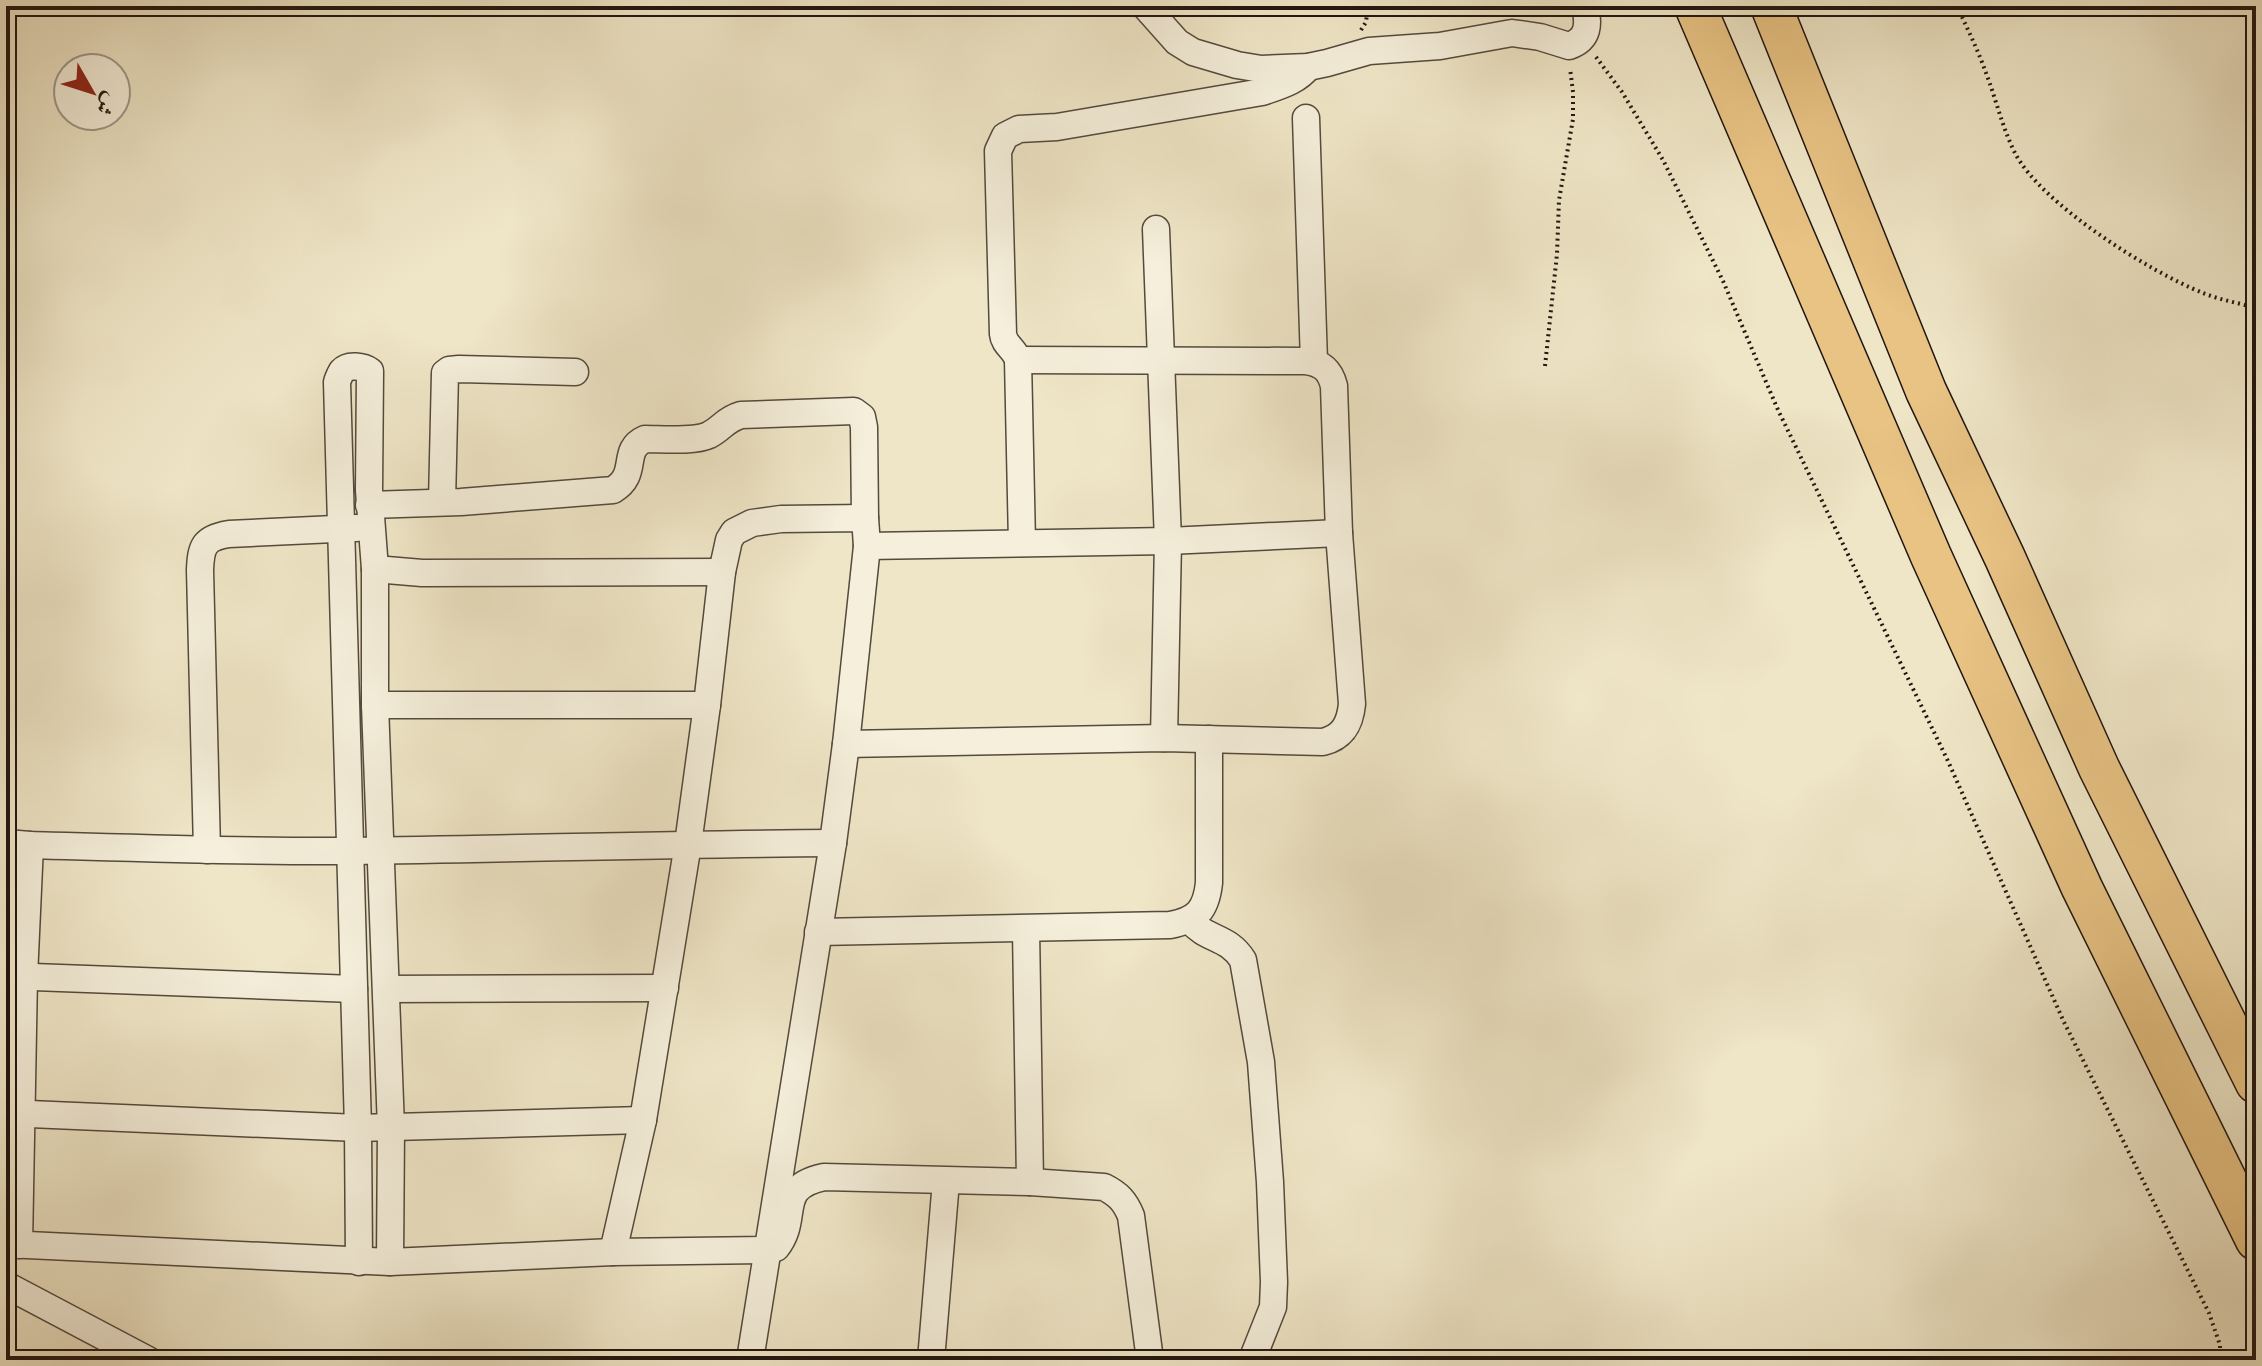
<svg xmlns="http://www.w3.org/2000/svg" width="2262" height="1366" viewBox="0 0 2262 1366" font-family="'EB Garamond',Amiri,serif">
	<style>
		.lines { fill: none; stroke-linecap: round; stroke-linejoin: round }
		.minor-casing { stroke: #544a3d; stroke-width: 29 }
		.highway-casing { stroke: #20160f; stroke-width: 43 }
		.path { stroke: #20160f; stroke-width: 4; stroke-dasharray: 2 4; stroke-linecap: butt }
		.minor { stroke: #f5efdb; stroke-width: 26 }
		.highway { stroke: #e8c384; stroke-width: 40 }
	</style>
	<rect width="100%" height="100%" fill="#efe6c7"/>
	<filter id="stains"><feTurbulence type="fractalNoise" baseFrequency=".0025" numOctaves="4"/><feColorMatrix values="0 0 0 0 .2 0 0 0 0 .09 0 0 0 0 .02 0 0 0 .5 -.17"/></filter>
	<radialGradient id="worn" r=".72"><stop offset=".6" stop-color="#630" stop-opacity="0"/><stop offset="1" stop-color="#630" stop-opacity=".3"/></radialGradient>
	<g class="lines">
		<g class="minor-casing">
			<g id="minor">
				<path d="M1145 6 1177 42 1193 52 1237 65 1261 69 1308 67 1327 63 1369 51 1440 46 1512 33 1540 37 1569 46C1589 39 1589 24 1585 6"/>
				<path d="M1306 118 1314 362"/>
				<path d="M1156 229 1168 541 1164 738"/>
				<path d="M442 502 445 373 449 370 459 369 575 372"/>
				<path d="M369 505 461 502 613 490C640 474 620 450 645 439 661 439 694 442 709 435 723 428 724 420 741 415L854 411 862 417 864 427 865 518"/>
				<path d="M1022 543 1018 360C1015 349 1004 345 1003 334L998 151 1005 136 1019 129 1057 127 1262 92C1279 86 1298 81 1308 67"/>
				<path d="M867 546 1168 541 1339 533"/>
				<path d="M375 569 422 573 722 572"/>
				<path d="M375 705H707"/>
				<path d="M846 744 1164 738 1323 742C1343 737 1350 724 1352 704L1339 533 1334 386C1330 370 1322 363 1306 361L1018 360"/>
				<path d="M6 843 30 845C137 848 245 852 352 851 512 849 673 844 833 843"/>
				<path d="M207 850 200 570C201 546 204 538 229 534L356 528"/>
				<path d="M1190 920C1207 941 1227 935 1243 960L1261 1062 1270 1182 1274 1282 1273 1307 1252 1360"/>
				<path d="M1026 929 1030 1182"/>
				<path d="M818 932 1170 925C1197 920 1206 910 1209 883V739"/>
				<path d="M6 976 354 989"/>
				<path d="M387 989 665 988"/>
				<path d="M6 1113 358 1128 643 1120"/>
				<path d="M6 1244 390 1262 613 1252 767 1250 776 1248C801 1217 773 1188 824 1177L1030 1182 1104 1187C1118 1194 1125 1201 1131 1216L1150 1360"/>
				<path d="M19 1245 24 977 30 845"/>
				<path d="M613 1252 643 1120 688 844 707 705 722 572 729 540 734 532 752 523 781 519 865 518 867 546 846 744 833 843 750 1360"/>
				<path d="M359 1262 358 1128 337 382C337 381 341 372 342 371 348 364 363 366 370 371L369 490 375 569V705L391 1128 390 1262"/>
				<path d="M6 1285 148 1360"/>
				<path d="M931 1360 946 1181"/>
			</g>
		</g>
		<g class="highway-casing">
			<g id="highway">
				<path d="M1695 6 1931 556 2082 888 2256 1240"/>
				<path d="M1771 6 1926 391 2005 558 2099 768 2256 1083"/>
			</g>
		</g>
		<g class="path">
			<path d="M1957 6C1967 28 1978 50 1986 73 1996 99 2002 127 2015 153 2041 204 2150 272 2203 293 2220 300 2239 303 2256 308"/>
			<path d="M1361 30 1366 22 1368 6"/>
			<path d="M1596 57 1622 92 1663 160 1723 281 1778 410 1947 759 2063 1020 2209 1313 2220 1345V1360"/>
			<path d="M1545 366 1557 254 1559 200 1573 119V92L1570 68"/>
		</g>
		<use href="#minor" class="minor"/>
		<use href="#highway" class="highway"/>
	</g>
	<rect width="2262" height="1366" fill="none" stroke="#efe6c7" stroke-width="32"/>
	<rect x="8" y="8" width="2246" height="1350" fill="none" stroke="#20160f" stroke-width="4"/>
	<rect x="16" y="16" width="2230" height="1334" fill="none" stroke="#20160f" stroke-width="2"/>
	<g transform="translate(92 92) rotate(129)"><circle r="38" fill="#f5efdb" stroke="#a09889" stroke-width="2"/>
	<path d="M0-6L14 30L0 20L-14 30Z" fill="#8f2418"/>
	<text y="-12" font-size="22" font-weight="bold" text-anchor="middle" fill="#20160f">ش</text>
	</g>
	<rect width="100%" height="100%" filter="url(#stains)"/>
	<rect width="100%" height="100%" fill="url(#worn)"/>
</svg>
